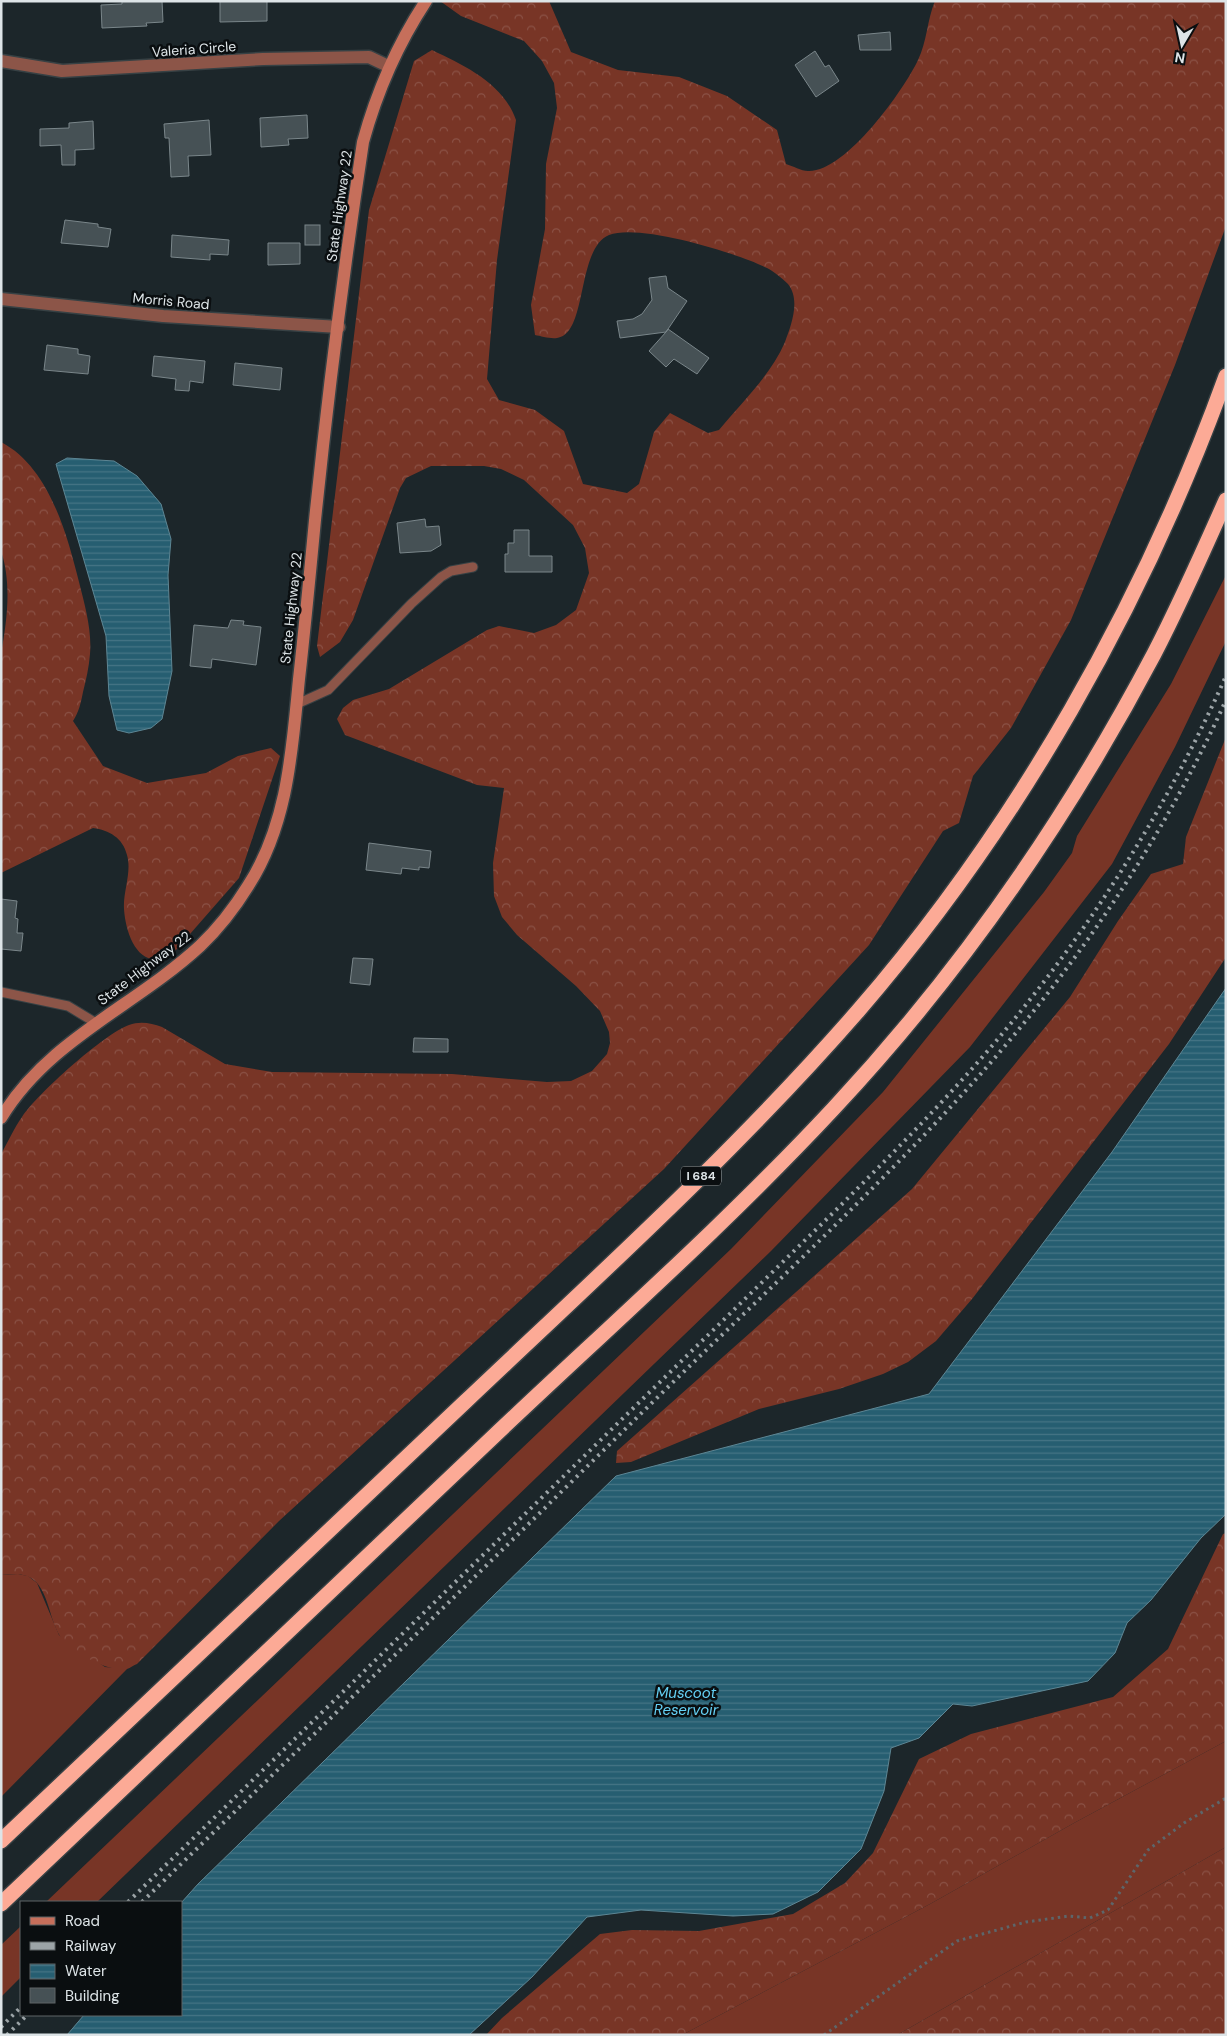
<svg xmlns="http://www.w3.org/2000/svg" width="1227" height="2036" viewBox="0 0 1227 2036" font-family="'DM Sans',sans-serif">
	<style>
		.grass { fill: #783526 }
		.forest { fill: url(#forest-crowns) }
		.water { fill: url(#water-rules); stroke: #5d8694 }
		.building { fill: #465155; stroke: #7a868a }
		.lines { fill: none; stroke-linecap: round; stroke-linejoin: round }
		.lane-casing { stroke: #374144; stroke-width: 11 }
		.street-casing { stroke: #374144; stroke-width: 15 }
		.secondary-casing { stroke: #374144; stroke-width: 15 }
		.highway-casing { stroke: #374144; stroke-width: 18 }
		.path { stroke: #5d666a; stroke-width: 3; stroke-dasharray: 2.5 4; stroke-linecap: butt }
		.lane { stroke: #8c5548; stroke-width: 9 }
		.street { stroke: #8c5548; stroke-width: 12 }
		.secondary { stroke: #c66f5b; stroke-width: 12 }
		.highway { stroke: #fcaa96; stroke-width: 15 }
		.rail { stroke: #9ca4a7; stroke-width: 4; stroke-dasharray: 2.5 5; stroke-linecap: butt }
		.labels { text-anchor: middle; stroke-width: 5; stroke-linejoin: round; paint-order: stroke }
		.shield { fill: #0a0e10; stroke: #9ea4a6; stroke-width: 1 }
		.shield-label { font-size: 12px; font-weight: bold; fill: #dde4e7 }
		.street-label { font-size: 14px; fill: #dde4e7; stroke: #0a0e10 }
		.water-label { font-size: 15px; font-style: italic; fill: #64d0f4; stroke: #0a0e10 }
	</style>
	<defs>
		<pattern id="forest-crowns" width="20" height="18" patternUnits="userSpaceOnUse" patternTransform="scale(1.25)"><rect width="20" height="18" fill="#783526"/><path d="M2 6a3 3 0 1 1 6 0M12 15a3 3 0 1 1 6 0" fill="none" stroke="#8b5246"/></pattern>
		<pattern id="water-rules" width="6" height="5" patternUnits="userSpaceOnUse" patternTransform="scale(1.25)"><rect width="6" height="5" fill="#265e71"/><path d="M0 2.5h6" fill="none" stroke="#457585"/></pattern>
	</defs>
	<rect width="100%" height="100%" fill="#1c262a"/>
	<g class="grass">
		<path d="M1226 575V641L1175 747 1112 864 970 1047 771 1251 97 1902H46L731 1249 883 1092 1044 892 1072 853 1077 836 1171 684Z"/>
		<path d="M18 1574 28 1576 37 1583 59 1635 105 1667 127 1669 1 1797V1575Z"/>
		<path d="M1226 1741V1847L897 2035H682L930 1904 1074 1823Z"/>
		<path d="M21 1926V1977L1 1997V1945Z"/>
	</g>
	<g class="forest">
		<path d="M440 1H549L571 52 618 70 679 77 727 96 777 130 786 164C793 166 801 171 808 171 845 173 904 90 918 60 927 42 927 20 935 1H1226V226L1175 365 1071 620 1011 728 973 776 959 823 943 831 869 945 664 1169 279 1521 137 1664C134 1665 130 1668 127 1669 108 1673 71 1651 60 1636 50 1620 49 1597 37 1583 28 1572 14 1574 1 1575V1154C8 1142 14 1128 22 1117 37 1094 104 1034 129 1025 140 1021 151 1023 162 1027L225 1064 272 1072 452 1074 547 1082 571 1081 592 1071 607 1054 610 1043 609 1032 600 1011 576 986 517 935 502 917 494 896 493 863 504 788 477 785 345 735 337 719 343 708 353 700 389 689 487 630 499 626 534 633 556 625 576 610 589 573 585 548 573 525 524 480 501 469 484 466H431L406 478 400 488 353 620 340 642 320 657 317 646 369 210 414 61 432 50C465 66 503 83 516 120L497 260 487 379 499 400 535 410 564 431 583 484 627 493 639 484 654 432 670 413 708 433 719 430C741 403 771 375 785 342 791 326 801 300 788 284 783 279 773 271 767 268 737 253 639 223 609 235 576 249 588 334 557 338 550 339 541 336 535 335L531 305 545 229 546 164 557 108 554 83 542 61 524 41 461 16Z"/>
		<path d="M1 442C49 467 67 534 79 582 85 606 92 630 90 654 89 667 86 680 83 692 81 702 79 712 73 721L103 766 147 783 206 773 238 756 271 748 280 756 239 878 176 950C143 977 126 939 124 909 123 891 132 872 127 855 123 838 109 830 93 828L1 873V654C7 621 12 583 1 551Z"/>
		<path d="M1226 737V957L1169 1044 972 1299 936 1341 908 1362 883 1374 839 1389 759 1409 631 1462 616 1463 617 1451 912 1189 1070 997 1118 921 1151 874 1183 864 1186 837Z"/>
		<path d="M1226 1533V1741L1074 1823 930 1904 682 2035H486L502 2018 600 1934 632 1930 699 1931 793 1914 845 1883 873 1853 919 1759 971 1734 1113 1697 1168 1649 1223 1534Z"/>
		<path d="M1226 1847V2035H897Z"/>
	</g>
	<g class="water">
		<path d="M67 458 114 461 137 476 161 504 171 539 168 575 172 671 162 719 151 728 129 733 117 730 109 696 106 636 56 464Z"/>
		<path d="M1226 988V1514L1201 1538 1151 1600 1127 1623 1115 1653 1088 1681 972 1706 953 1704 919 1738 891 1748 884 1791 861 1849 818 1892 773 1914 733 1916 641 1910 587 1917 532 1977 469 2035H67L84 2015H181V1903L198 1884 616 1476 929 1394 1112 1152Z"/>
	</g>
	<g class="building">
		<path d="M122 1H162L163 22 146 23 147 26 102 28 101 5 122 4Z"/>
		<path d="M220 1H267V21L220 22Z"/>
		<path d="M890 32 891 50H860L858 35Z"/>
		<path d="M815 51 825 67 829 65 839 81 816 97 795 65Z"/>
		<path d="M307 115 308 138 288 139 289 145 261 147 260 118Z"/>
		<path d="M209 120 211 155 188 156 189 176 171 177 169 138H165L164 124Z"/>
		<path d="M93 121 94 149 75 150V165H62L61 145 40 146V129L69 128V123Z"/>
		<path d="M65 220 98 224V227L111 229 108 247 61 243Z"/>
		<rect x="305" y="225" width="15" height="20"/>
		<path d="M172 235 229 240 228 255 210 254V260L171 257Z"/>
		<path d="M268 243H300V264L268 265Z"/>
		<path d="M666 276 668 288 687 301 666 332 668 329 709 358 697 374 674 359 666 367 649 351 666 332 620 338 617 321 633 319 642 314 652 300 649 278Z"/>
		<path d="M47 345 78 349V354L90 356 88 374 44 370Z"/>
		<path d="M154 356 205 361 203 383 190 381 189 391 175 390 176 379 152 376Z"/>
		<path d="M235 363 282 368 280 390 233 385Z"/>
		<path d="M425 519 426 527 439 526 441 545 431 551 400 553 397 523Z"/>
		<path d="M514 530H529V556H552V572H505V554H508V543H514Z"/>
		<path d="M231 620 244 621 243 625 261 627 256 665 212 659 211 668 190 666 194 625 228 628Z"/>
		<path d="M369 843 431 851 429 868 419 867V870L402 868 401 874 366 870Z"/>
		<path d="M1 899 17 901 15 918 18 919 17 933H23L21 951 1 949Z"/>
		<path d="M353 958 373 959 370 985 350 983Z"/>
		<path d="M414 1038 448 1039V1052H413Z"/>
	</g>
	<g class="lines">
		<g class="lane-casing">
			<g id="lane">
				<path d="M297 704 328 690 411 604 441 577 451 571 473 567"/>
				<path d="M1 992 68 1006 96 1023"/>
			</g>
		</g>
		<g class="street-casing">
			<g id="street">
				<path d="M1 61 62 71 263 59 369 57 388 66"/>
				<path d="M1 299 163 316 339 327"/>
			</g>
		</g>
		<g class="secondary-casing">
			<path id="secondary" d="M1 1118C48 1040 135 1006 200 946 219 928 235 907 248 886 288 824 292 750 299 679 305 626 310 573 315 520 328 394 344 267 363 142 377 91 397 45 426 1"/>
		</g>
		<g class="highway-casing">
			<g id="highway">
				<path d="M1 1841C156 1694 311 1548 466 1401 600 1274 737 1150 858 1011 1018 826 1143 605 1226 376"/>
				<path d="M1 1904C166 1748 330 1592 494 1436 608 1328 727 1223 834 1108 960 973 1068 817 1154 654 1180 604 1203 552 1226 500"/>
			</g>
		</g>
		<path class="path" d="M824 2035 957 1941 1026 1922 1069 1916 1090 1918 1108 1910 1148 1850 1184 1823 1226 1798"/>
		<use href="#lane" class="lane"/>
		<use href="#street" class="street"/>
		<use href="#secondary" class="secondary"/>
		<use href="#highway" class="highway"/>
		<g class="rail">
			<path d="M128 1902 838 1208C892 1154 947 1099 997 1040 1090 930 1167 808 1226 676"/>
			<path d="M142 1902C318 1731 493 1559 668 1387 766 1292 866 1199 958 1099 1067 981 1160 846 1226 700"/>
			<path d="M1 2027 21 2007"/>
			<path d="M7 2035 27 2015"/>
		</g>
	</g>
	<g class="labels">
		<rect class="shield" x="681" y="1166.5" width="40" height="19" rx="4"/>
		<g class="shield-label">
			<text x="701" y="1180">I 684</text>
		</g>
		<g class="street-label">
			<text transform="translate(194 49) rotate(-4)" y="5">Valeria Circle</text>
			<text transform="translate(339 206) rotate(-82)" y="5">State Highway 22</text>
			<text transform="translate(171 301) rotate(5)" y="5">Morris Road</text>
			<text transform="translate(291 608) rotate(-84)" y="5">State Highway 22</text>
			<text transform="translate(144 968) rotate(-37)" y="5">State Highway 22</text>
		</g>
		<g class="water-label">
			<text x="686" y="1698">Muscoot<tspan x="686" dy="17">Reservoir</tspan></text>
		</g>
	</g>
	<rect width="1227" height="2036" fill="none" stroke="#dde4e7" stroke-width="5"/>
	<rect x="20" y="1901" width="162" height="115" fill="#0a0e10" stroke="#5e6466"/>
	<rect x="30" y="1917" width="25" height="8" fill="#c66f5b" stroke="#5e6466"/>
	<text x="65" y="1926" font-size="15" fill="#dde4e7">Road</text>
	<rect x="30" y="1942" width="25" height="8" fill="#9ca4a7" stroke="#5e6466"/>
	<text x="65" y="1951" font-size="15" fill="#dde4e7">Railway</text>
	<rect x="30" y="1964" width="25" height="15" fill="url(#water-rules)" stroke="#5e6466"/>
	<text x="65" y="1976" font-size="15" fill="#dde4e7">Water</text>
	<rect x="30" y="1988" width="25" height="15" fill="#465155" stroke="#5e6466"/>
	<text x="65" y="2001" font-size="15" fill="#dde4e7">Building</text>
	<g transform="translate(1182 45) rotate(189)" stroke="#0a0e10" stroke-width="4" paint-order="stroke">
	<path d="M0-4L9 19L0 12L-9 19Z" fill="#dde4e7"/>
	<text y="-8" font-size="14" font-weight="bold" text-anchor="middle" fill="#dde4e7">N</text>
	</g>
</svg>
